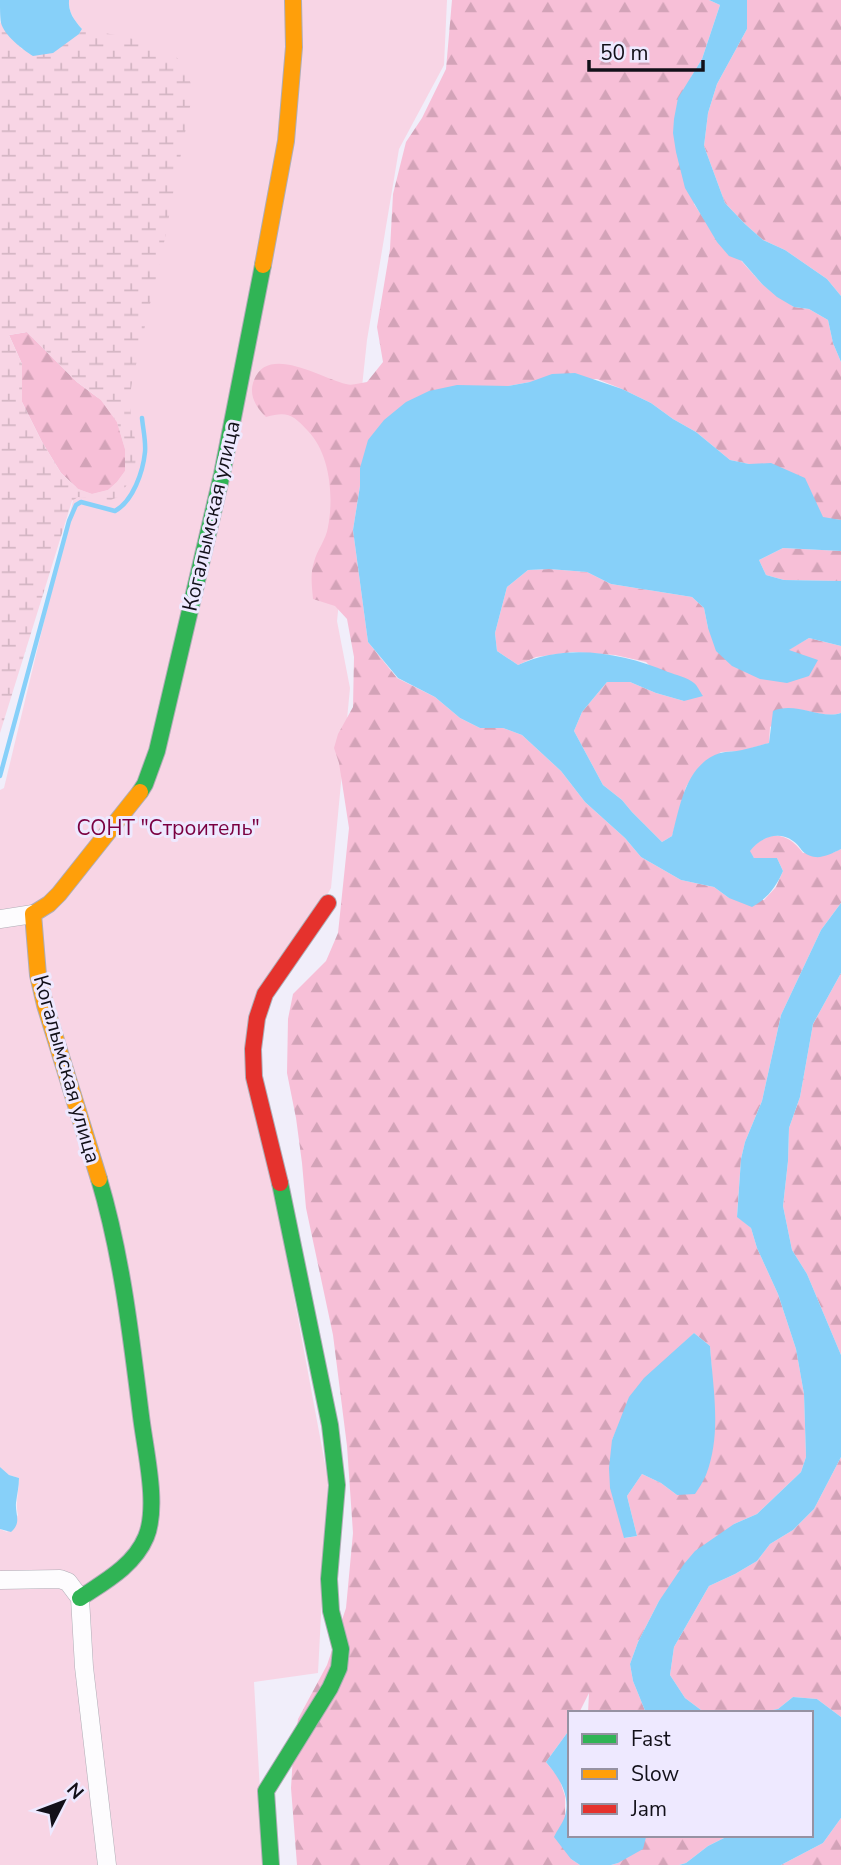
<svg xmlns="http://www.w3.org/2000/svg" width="841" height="1865" viewBox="0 0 841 1865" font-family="'Nunito Sans',sans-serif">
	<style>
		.green { fill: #f8d5e5 }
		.forest { fill: url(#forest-firs); fill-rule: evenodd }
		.wetland { fill: url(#wetland-marsh); fill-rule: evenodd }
		.water { fill: #87d0f9 }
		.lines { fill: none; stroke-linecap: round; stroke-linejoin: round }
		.stream { stroke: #87d0f9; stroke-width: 4.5 }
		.street-casing { stroke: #afadb6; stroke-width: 19 }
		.fast-casing { stroke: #afadb6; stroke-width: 18 }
		.slow-casing { stroke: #afadb6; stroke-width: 18 }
		.jam-casing { stroke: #afadb6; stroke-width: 18 }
		.street { stroke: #fdfcfe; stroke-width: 18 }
		.fast { stroke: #30b455; stroke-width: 16 }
		.slow { stroke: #ff9f0a; stroke-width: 16 }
		.jam { stroke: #e5322d; stroke-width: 16 }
		.labels { text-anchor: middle; stroke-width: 6; stroke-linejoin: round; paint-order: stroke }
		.street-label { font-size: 21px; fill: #121019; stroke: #eee9ff }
		.park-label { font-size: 21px; fill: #7a0041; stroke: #eee9ff }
	</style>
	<defs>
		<pattern id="forest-firs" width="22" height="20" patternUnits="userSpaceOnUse" patternTransform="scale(1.75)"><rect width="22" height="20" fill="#f7bfd7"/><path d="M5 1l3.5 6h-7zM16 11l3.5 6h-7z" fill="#d3a3b8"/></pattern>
		<pattern id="wetland-marsh" width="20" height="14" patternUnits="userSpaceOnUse" patternTransform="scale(1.75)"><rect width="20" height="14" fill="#f8d5e5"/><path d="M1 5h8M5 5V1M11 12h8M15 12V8" fill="none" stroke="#d4b6c4"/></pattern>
	</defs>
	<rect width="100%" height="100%" fill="#f1eefa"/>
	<path class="green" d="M69 0H447L444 65 399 149 367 340 337 621 350 688 331 888 246 1039 328 1480 318 1673 254 1682 264 1865H0V1529L7 1532 18 1515C15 1503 19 1491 19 1478L9 1475 0 1467V790L4 788 174 80 82 29C74 20 68 12 69 0Z"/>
	<g class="forest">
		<path d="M452 0H709L720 5 702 59 691 77 694 204 704 219 762 284 794 307 809 309 828 320 833 343 841 362V520L823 518 771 464H749L730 460 696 432 673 419 651 403 622 389 597 379 530 382 508 386 485 387 360 468V486L353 530 368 642 397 678 435 697 460 718 480 728H503L522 735 561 771 585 802 625 838 641 857 681 880 714 887 729 898 764 900 776 887 783 871 777 858H754L749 851C767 830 787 831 803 853H832L841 849V903L821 930 781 1015 762 1101 745 1142 741 1159 737 1216 751 1228 757 1248 778 1294 796 1349 804 1394 806 1457 801 1472 757 1514 734 1524 659 1601 638 1642 630 1664 633 1681 646 1713H588L589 1693 579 1713H570V1729L546 1762 559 1778 565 1796V1815L571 1859 580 1865H297L291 1788 293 1755 298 1719 327 1665 346 1608 353 1533 347 1446 333 1335 306 1208 302 1163 296 1118 287 1073 288 1019 293 994 326 961 338 933 349 828 339 763 334 748 338 734 353 707 354 657 347 619 335 606 313 599C312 587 310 574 314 562 317 550 326 540 328 527 334 496 330 454 308 431 293 415 288 411 266 417 257 408 249 397 253 383 265 342 321 378 346 384 352 386 360 383 367 382L383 362 377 327 390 249 393 194 406 142 422 118 446 69ZM694 1333 710 1346 712 1374 677 1495 661 1483 642 1474 627 1496 637 1536 625 1538 619 1516 612 1440 620 1422 671 1355Z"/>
		<path d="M747 0H841V296L827 279 785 250 763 240 745 224 725 203 704 146 708 113 717 84 747 29Z"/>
		<path d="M27 332 77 382 101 400 117 422 125 449V471L117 482 108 490 92 494 78 489 61 473 42 442 22 402V364L9 335Z"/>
		<path d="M783 548 841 551V581L784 580 766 575 759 560Z"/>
		<path d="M549 569 587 572 611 584 692 597 704 608 708 628 788 650 809 638 841 646V713C827 718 810 711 796 709L770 727 769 743 741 751 721 752 694 774 686 787 672 836 662 842 632 812 622 800 603 785 574 731 582 712 607 682H630L656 693 684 701 646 662 615 655 573 652 536 657 518 665 497 651 495 633 507 587 528 570Z"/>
		<path d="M841 973V1355L807 1274 792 1250 783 1206 788 1161 789 1128 800 1097 813 1024Z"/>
		<path d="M841 1457V1717L817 1699 793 1697 778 1709 756 1713H705L685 1698 670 1675 674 1647 709 1586 735 1574 757 1561 770 1544 793 1530 814 1509Z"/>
		<path d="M841 1818V1865H781L823 1843Z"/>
		<path d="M645 1835H730L708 1846 686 1863 679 1865H611L618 1863 646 1837Z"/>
	</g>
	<path class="wetland" d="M0 22 22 49 79 34 82 29C107 34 158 40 176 57 187 66 189 78 193 91L163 248 132 382 129 402 136 446 135 471 120 496 111 500 78 497 72 501 0 733ZM27 332 77 382 101 400 117 422 125 449V471L117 482 108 490 92 494 78 489 61 473 42 442 22 402V364L9 335Z"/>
	<g class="water">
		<path d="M0 0H69C68 12 74 20 82 29L79 34 53 53 33 56C23 50 4 35 1 23 0 17 0 7 0 0Z"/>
		<path d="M709 0H747V29L717 84 708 113 704 146 725 203 745 224 763 240 785 250 827 279 841 296V362L833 343 828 320 809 309 794 307 777 297 762 284 742 261 729 256 717 242 685 188 676 152 673 133 674 119 678 98 702 59 720 5Z"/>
		<path d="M575 373 622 389 651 403 673 419 696 432 730 460 749 464 771 463 805 478 823 517 841 520V551L783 548 759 560 766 575 784 580 841 581V646L809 638 789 650 818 660 809 676 787 683 760 679 732 666 716 651 708 628 704 608 692 597 611 584 587 572 549 569 528 570 507 587 495 633 497 651 518 665C565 643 621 652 668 672 676 675 687 677 694 683 697 685 700 692 703 696L684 701 656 693 630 682H607L582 712 574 731 603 785 622 800 632 812 662 842 672 836C680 806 686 764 720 753 727 751 735 752 742 750 751 748 760 745 769 743L773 711C796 701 820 720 841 713V849C833 853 823 858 815 857 800 854 803 848 793 841 778 830 760 838 750 851L754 858H777L783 871C776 887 768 898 752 907L729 898 714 887 681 880 641 857 625 838 585 802 561 771 522 735 503 728H480L460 718 435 697 398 678 368 642 353 530 360 486V468L368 440 384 420 406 402 429 391 457 385 508 386 530 382 552 374Z"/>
		<path d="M841 903V973L813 1024 800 1097 789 1128 788 1161 783 1206 792 1250 807 1274 841 1355V1457L814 1509 793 1530 770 1544 757 1561 735 1574 709 1586 674 1647 670 1675 685 1698 705 1713H646L633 1681 630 1664 638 1642 659 1601 684 1564 695 1551 734 1524 757 1514 801 1472 806 1457 804 1394 796 1349 778 1294 757 1248 751 1228 737 1217 741 1159 745 1142 762 1101 781 1015 821 930Z"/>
		<path d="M694 1333 710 1346C713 1389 722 1434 706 1475 703 1482 699 1488 695 1494L677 1495 661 1483 642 1474 627 1496 637 1536 624 1538 610 1488 609 1468 612 1440 629 1397 644 1378Z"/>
		<path d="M0 1467 9 1475 19 1478C19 1487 17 1494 16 1503 15 1515 22 1522 11 1532L0 1529Z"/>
		<path d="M793 1697 817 1699 841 1717V1818L823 1843 781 1865H679L686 1863 708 1846 730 1835H811V1796L813 1792 811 1785V1713H756L778 1709Z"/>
		<path d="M570 1729V1835H645L646 1837 643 1849 618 1863 611 1865H580L571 1859 554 1837C557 1830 563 1823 565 1816 571 1795 558 1776 546 1762Z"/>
	</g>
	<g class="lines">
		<path class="stream" d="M0 776 69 521 76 505 81 502 115 511C133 501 143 472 145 452 146 441 143 429 142 418"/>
		<g class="street-casing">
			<g id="street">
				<path d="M0 919 33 914"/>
				<path d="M0 1580 60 1579 68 1582 80 1598 84 1667 107 1865"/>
			</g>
		</g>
		<g class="fast-casing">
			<g id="fast">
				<path d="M140 792 145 784 157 751 222 474 263 265"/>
				<path d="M80 1598C104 1582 134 1566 146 1537 159 1506 145 1450 141 1416 131 1336 122 1256 99 1179"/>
				<path d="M271 1865 266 1791 330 1688 339 1668 341 1649 331 1611 329 1579 337 1485 330 1425 280 1183"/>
			</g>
		</g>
		<g class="slow-casing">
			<g id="slow">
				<path d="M263 265 286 141 294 47 293 0"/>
				<path d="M99 1179 45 1005 38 975 33 914 49 904 59 894 140 792"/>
			</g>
		</g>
		<g class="jam-casing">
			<path id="jam" d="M280 1183 254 1077 253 1049 257 1018 265 994 328 903"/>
		</g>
		<use href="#street" class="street"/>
		<use href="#fast" class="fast"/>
		<use href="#slow" class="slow"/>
		<use href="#jam" class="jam"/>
	</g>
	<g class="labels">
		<g class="street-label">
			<text transform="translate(211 516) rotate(-77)" y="7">Когалымская улица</text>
			<text transform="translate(67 1069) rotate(74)" y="7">Когалымская улица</text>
		</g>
		<g class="park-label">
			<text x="168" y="835">СОНТ "Строитель"</text>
		</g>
	</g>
	<rect x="568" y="1711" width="245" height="126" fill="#eee9ff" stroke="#9692a3" stroke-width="2"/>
	<rect x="582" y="1734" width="35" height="10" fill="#30b455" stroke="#9692a3" stroke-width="2"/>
	<text x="631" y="1746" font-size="21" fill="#121019">Fast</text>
	<rect x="582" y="1769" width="35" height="10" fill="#ff9f0a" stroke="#9692a3" stroke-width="2"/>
	<text x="631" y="1781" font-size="21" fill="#121019">Slow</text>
	<rect x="582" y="1804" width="35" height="10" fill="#e5322d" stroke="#9692a3" stroke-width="2"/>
	<text x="631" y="1816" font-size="21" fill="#121019">Jam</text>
	<g transform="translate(63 1802) rotate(48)" stroke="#eee9ff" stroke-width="5" paint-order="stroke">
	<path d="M0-5L12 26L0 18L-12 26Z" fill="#121019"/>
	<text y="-10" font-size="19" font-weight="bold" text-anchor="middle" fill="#121019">N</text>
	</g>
	<path d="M589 60v10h114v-10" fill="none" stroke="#121019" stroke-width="3.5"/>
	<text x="600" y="60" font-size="21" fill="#121019" stroke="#eee9ff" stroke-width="5" paint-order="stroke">50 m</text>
</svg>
